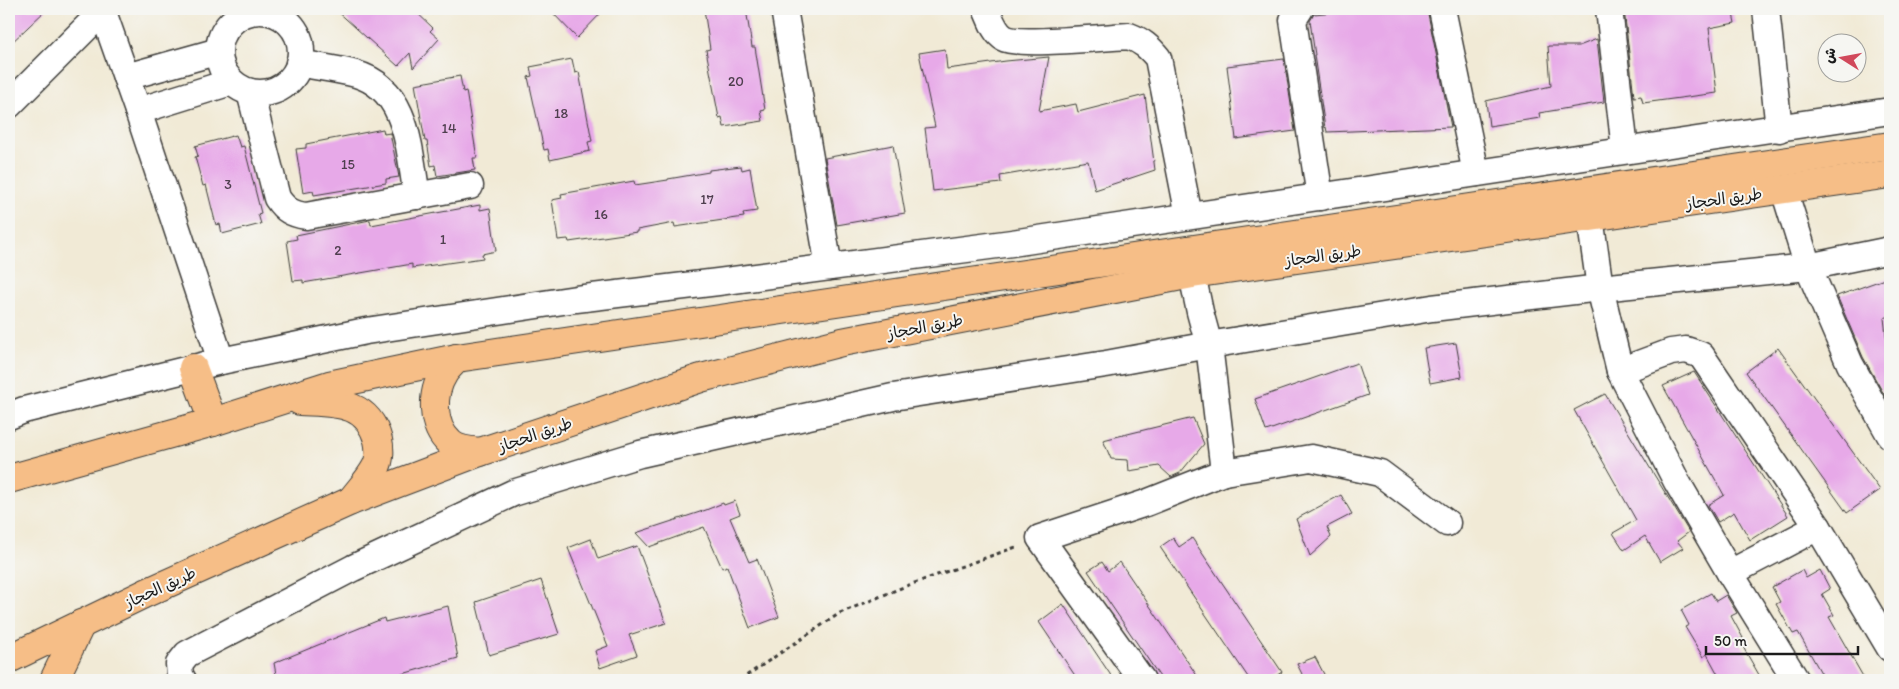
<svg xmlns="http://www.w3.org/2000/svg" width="1899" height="689" viewBox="0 0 1899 689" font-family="Itim,'Playpen Sans Arabic',sans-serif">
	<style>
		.building { fill: #e7a9e8 }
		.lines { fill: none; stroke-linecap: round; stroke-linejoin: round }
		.minor-casing { stroke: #3c3b38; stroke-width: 29 }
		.major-casing { stroke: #3c3b38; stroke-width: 30 }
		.path { stroke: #3c3b38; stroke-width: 3; stroke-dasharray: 4 4; stroke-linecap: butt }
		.minor { stroke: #fff; stroke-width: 26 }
		.major { stroke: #f6be87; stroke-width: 28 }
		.labels { text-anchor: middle; stroke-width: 4; stroke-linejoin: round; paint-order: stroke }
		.number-label { font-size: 14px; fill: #4f3f4f }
		.street-label { font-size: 16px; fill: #1c1c1c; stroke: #f6f6f2 }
	</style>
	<rect width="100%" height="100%" fill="#f6f6f2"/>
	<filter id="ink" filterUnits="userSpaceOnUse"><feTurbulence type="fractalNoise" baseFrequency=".02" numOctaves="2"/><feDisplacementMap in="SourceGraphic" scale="10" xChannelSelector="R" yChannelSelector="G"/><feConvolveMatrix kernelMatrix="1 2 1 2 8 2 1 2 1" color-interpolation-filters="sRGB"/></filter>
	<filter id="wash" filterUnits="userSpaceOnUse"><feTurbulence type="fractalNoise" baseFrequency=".0096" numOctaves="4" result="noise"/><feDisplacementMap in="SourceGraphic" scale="20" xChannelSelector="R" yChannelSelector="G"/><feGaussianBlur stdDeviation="1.12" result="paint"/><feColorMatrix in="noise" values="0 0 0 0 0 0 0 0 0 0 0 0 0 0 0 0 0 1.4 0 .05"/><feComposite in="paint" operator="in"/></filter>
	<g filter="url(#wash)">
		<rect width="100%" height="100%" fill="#f1ead6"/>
		<g id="blocks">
			<g class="building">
				<path d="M9 9H47L9 45Z"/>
				<path d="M335 9H413L433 28 430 31 439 39 413 68 410 53 398 66Z"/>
				<path d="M549 9H605L577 38Z"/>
				<path d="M704 9H746L752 47H755L765 110 761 111 763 121 724 127 722 117 719 118 706 50 710 49Z"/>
				<path d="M1365 9H1427L1451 127 1327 132 1326 127 1325 128 1314 55H1315L1310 21 1314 14Z"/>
				<path d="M1624 9H1732L1735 23 1709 28 1717 93 1643 103 1641 96 1634 97Z"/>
				<path d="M1597 39 1604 102 1539 113 1540 118 1489 126 1486 101 1551 86 1548 46H1579Z"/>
				<path d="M945 49 947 69 1006 61 1049 57 1039 111 1076 104 1078 112 1145 95 1155 170 1095 190 1088 161 1000 176 1001 183 933 191 925 128 935 127 919 53Z"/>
				<path d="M572 59 575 73 579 72 584 99 592 141 588 142 590 151 550 160 548 149 544 150 528 77 532 76 530 67Z"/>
				<path d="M1284 59 1295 131 1236 139 1227 66Z"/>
				<path d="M460 76 463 92 466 91 477 158H473L475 170 437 176 435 165 431 166 427 141H425L415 84Z"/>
				<path d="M383 129 384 134 390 133 399 177 386 179V183L314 195 313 191 303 193 296 149 306 148V144Z"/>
				<path d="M236 135 240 147 244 146 261 213 258 214 261 224 222 234 220 224 216 225 206 185 203 186 195 157 198 156 195 146Z"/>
				<path d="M893 145 905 213 837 225 825 158Z"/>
				<path d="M741 166 742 170 750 168 757 211 743 213 744 217 675 227 674 223 637 230V232L569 242 568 239 558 240 552 200 562 198 561 194 634 181 635 185 668 180V179L709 172V170Z"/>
				<path d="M480 205V210L490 208 496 251 482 254 483 258 412 268V264L303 283V280L293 281 287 241 297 239 296 235 370 220 371 225Z"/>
				<path d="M1890 277V316L1884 318 1888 352 1890 351V405L1863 357 1837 296Z"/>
				<path d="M1456 343 1462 377 1430 383 1424 348Z"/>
				<path d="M1778 348 1880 490 1847 513 1746 372Z"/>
				<path d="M1357 363 1368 395 1266 431 1255 399Z"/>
				<path d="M1694 372 1788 516 1750 540 1734 512 1718 522 1708 505 1724 495 1663 386Z"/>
				<path d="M1605 394 1689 532 1677 541 1683 548 1660 562 1645 536 1624 550 1613 533 1636 520 1574 410Z"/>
				<path d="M1193 418 1204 444 1180 473 1171 477 1159 466 1129 471 1128 460 1111 459 1103 440Z"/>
				<path d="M1341 495 1352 514 1327 527 1331 537 1310 556 1296 519Z"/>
				<path d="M735 501 740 514 730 518 749 562 757 559 779 617 750 628 727 566 722 568 704 527 649 547 636 533 706 510 723 503 724 505Z"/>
				<path d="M1173 538 1179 547 1192 538 1282 672 1270 680H1250L1160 547Z"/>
				<path d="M591 539 598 559 637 546 666 623 629 635 637 655 600 668 595 651 608 646 568 548Z"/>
				<path d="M1102 562 1108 571 1120 562 1200 680H1162L1088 571Z"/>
				<path d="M1802 570 1806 578 1820 570 1830 589 1822 594 1834 615 1829 617 1865 680H1825L1798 632 1793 634 1776 604 1780 602 1772 587Z"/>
				<path d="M541 580 559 634 489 655 476 602Z"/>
				<path d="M1711 593 1716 601 1726 595 1737 613 1731 616 1743 638 1739 640 1762 680H1721L1707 654 1703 657 1685 627 1689 625 1681 610Z"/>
				<path d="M1063 604 1114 680H1078L1039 622Z"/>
				<path d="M448 606 458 658 399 675 401 680H277L274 663 384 618 385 622Z"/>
				<path d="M1315 657 1327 680H1305L1297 664Z"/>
			</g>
		</g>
	</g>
	<g filter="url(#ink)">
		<use href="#blocks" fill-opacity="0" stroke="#3c3b38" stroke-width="1"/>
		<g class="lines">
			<g class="minor-casing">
				<g id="minor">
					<path d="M102 9 138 111 221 361"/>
					<path d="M784 9 829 267"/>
					<path d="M986 9C991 19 994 32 1004 38 1017 46 1108 37 1129 36 1142 41 1149 47 1158 58L1189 216"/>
					<path d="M1300 9 1293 20 1320 197"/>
					<path d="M1442 9 1476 173"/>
					<path d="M1609 9 1625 150"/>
					<path d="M1766 9 1779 129"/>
					<circle cx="260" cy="52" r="41"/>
					<path d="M299 63C318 67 337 69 356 74 409 89 409 152 417 196"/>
					<path d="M126 77 219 51"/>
					<path d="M250 92 277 198C285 210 292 214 306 216L470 186"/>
					<path d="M9 105 104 10"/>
					<path d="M138 111 231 82"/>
					<path d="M1784 190 1808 267 1850 364 1890 435"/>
					<path d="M1590 217 1600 288 1620 371 1677 482 1730 573 1796 680"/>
					<path d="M1620 371 1671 352 1686 350 1701 355 1818 527 1890 648"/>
					<path d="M9 416 24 410 221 361 366 331 576 299 718 282 1012 243 1890 111"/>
					<path d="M1224 472 1311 458 1380 473 1447 523"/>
					<path d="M1730 573 1818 527"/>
					<path d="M183 680 180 676 179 664 187 654 353 568 513 493 640 454 893 397 1106 364 1209 345 1432 308 1600 288 1808 267 1890 250"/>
					<path d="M1142 680 1040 538 1146 503 1224 472 1209 345 1200 312 1192 274"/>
				</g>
			</g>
			<g class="major-casing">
				<g id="major">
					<path d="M457 358C453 363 447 368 444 373 431 393 431 426 450 443 457 450 471 451 480 452"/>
					<path d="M193 368 213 422"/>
					<path d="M300 401C334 403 367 400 378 440 380 448 380 460 376 467 370 479 359 490 351 501"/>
					<path d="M9 479 213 422 329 385 457 358 1890 146"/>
					<path d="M9 659 146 593 351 501 480 452 701 378 842 342 1192 274 1890 174"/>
					<path d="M54 680 81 624"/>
				</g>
			</g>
			<path class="path" d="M740 680 840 613 906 586 1019 546"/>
			<use href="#minor" class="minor"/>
			<use href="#major" class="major"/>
		</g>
	</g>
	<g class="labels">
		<g class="number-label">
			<text x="736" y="86">20</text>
			<text x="561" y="118">18</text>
			<text x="449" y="133">14</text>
			<text x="348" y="169">15</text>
			<text x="228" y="189">3</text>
			<text x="707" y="204">17</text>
			<text x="601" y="219">16</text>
			<text x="443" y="244">1</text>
			<text x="338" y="255">2</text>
		</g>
		<g class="street-label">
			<text transform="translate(1724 198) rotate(-8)" y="6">طريق الحجاز</text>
			<text transform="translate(1323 255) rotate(-8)" y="6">طريق الحجاز</text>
			<text transform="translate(925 326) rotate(-11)" y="6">طريق الحجاز</text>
			<text transform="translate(535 434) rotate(-19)" y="6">طريق الحجاز</text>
			<text transform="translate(160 587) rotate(-25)" y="6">طريق الحجاز</text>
		</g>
	</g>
	<rect width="1899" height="689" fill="none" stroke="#f6f6f2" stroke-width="30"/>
	<g transform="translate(1842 58) rotate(281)"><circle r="24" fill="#f6f6f2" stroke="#9f9f9c"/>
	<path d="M0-4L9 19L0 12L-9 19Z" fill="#d1495b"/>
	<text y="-8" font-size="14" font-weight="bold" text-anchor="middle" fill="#1c1c1c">ش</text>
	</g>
	<path d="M1706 646v8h152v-8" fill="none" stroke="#1c1c1c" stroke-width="2.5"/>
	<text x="1714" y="646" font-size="15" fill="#1c1c1c" stroke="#f6f6f2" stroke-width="4" paint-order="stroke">50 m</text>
</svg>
